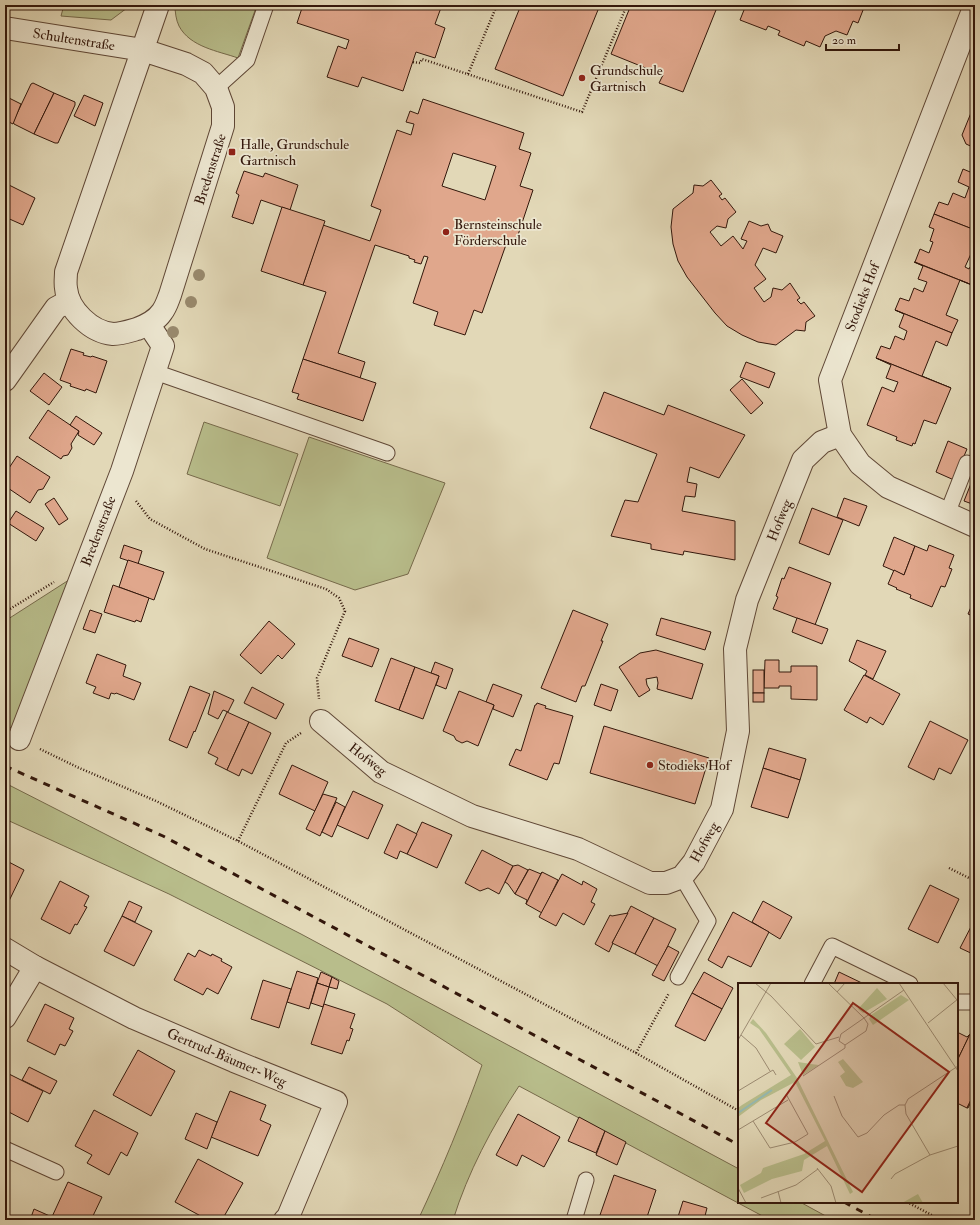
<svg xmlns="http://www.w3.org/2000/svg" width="980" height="1225" viewBox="0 0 980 1225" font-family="'IM FELL Double Pica',serif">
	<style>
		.green { fill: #b8bd8b; stroke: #766a4b }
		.building { fill: #e0a78c; stroke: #33170b; fill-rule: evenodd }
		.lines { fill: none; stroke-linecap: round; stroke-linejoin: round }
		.lane-casing { stroke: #5f4736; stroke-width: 17 }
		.street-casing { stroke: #5f4736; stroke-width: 24 }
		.path { stroke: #33170b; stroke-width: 2.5; stroke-dasharray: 1 2; stroke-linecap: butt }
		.lane { stroke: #ece6d0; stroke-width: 15 }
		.street { stroke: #ece6d0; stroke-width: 22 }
		.rail { stroke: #33170b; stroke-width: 3; stroke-dasharray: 7 7; stroke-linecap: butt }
		.tree { fill: #98896d }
		.poi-dot { fill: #8f2418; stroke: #ece6d0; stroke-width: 1.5 }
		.labels { text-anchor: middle; stroke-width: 3.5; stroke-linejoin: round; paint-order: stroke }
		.street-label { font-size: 14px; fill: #33170b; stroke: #ece6d0 }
		.poi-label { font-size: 14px; fill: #33170b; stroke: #ece6d0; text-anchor: start }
		.inset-river { fill: none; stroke: #95b9b2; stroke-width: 2 }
		.inset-road { fill: none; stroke: #9c8b72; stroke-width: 1 }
		.view { fill: #8f2418; fill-opacity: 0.15; stroke: #8f2418; stroke-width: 2 }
		.inset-edge { fill: none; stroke: #33170b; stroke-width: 2 }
	</style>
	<rect width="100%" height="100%" fill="#e2d8b7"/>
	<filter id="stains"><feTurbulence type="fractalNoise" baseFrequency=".005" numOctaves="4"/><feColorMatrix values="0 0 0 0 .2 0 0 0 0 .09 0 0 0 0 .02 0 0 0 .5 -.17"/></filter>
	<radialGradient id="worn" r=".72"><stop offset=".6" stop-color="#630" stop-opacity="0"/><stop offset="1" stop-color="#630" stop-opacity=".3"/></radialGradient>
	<g class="green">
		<path d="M64 5H131L111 20 61 16Z"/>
		<path d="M175 5H257L238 58C218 51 190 47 179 26 176 20 175 12 175 5Z"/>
		<path d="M204 422 298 454 280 506 187 474Z"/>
		<path d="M309 437 445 483 408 574 355 590 267 558Z"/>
		<path d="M72 578 14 729 5 725V621Z"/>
		<path d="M5 783 301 934 739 1169V1202H800L833 1220H770L519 1086C492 1127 468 1172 453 1220H418C442 1169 463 1118 482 1065L387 1004 169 894 5 819Z"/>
	</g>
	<g class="building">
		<path d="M303 5H442L435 24 445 28 435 58 416 52 403 91 362 77 358 87 327 77 338 46 346 49 349 40 297 23Z"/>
		<path d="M521 5H600L563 96 495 69Z"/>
		<path d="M631 5H718L683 92 659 83 663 75 611 54Z"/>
		<path d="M746 5H865L858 23 853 21 847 35 836 31 825 36 820 47 806 41 804 46 778 35 780 31 768 26 766 30 740 20Z"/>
		<path d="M33 83 54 93 34 134 14 124 13 122 31 84Z"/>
		<path d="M54 93 75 102V105L58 143H55L34 134Z"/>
		<path d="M84 95 103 103 95 126 74 116Z"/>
		<path d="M5 96 21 104 13 124 5 120Z"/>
		<path d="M423 99 524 133 519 149 531 153 520 186 533 190 516 241 508 239 482 313 474 310 465 335 434 325 438 312 413 303 428 257 424 256 421 264 414 262 415 260 409 258V256L375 245 338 353 365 362 360 378 303 359 326 292 303 285 323 225 370 241 381 210 371 206 397 130 411 135 414 124 406 122 410 111 418 114ZM453 153 496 166 485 200 442 186Z"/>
		<path d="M975 103V148L966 144 962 135Z"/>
		<path d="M963 169 975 174V230L934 214 939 202 948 205 953 193 965 198 969 187 958 182Z"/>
		<path d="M244 171 263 177 265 173 298 185 290 210 261 200 253 224 232 217 239 195 236 193Z"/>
		<path d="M711 180 722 194 719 196 722 200 725 198 736 212 728 219 726 228 717 226 710 232 721 246 733 236 743 249 747 241 741 239 749 221 761 226 768 224 771 231 783 236 776 253 763 248 755 265 766 279 754 288 764 302 771 297 773 288 782 290 790 283 800 298 797 300 801 304 804 302 815 316 806 322 805 331 796 330 776 345 758 342 742 335 727 326 715 313 687 277 678 261 673 244 671 227 673 209 693 193 694 185 703 186Z"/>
		<path d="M5 183 35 198 23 225 5 217Z"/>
		<path d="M282 207 325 221 303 285 261 271Z"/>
		<path d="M934 214 975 230V245L965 267 969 269 970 267 975 268V277L972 285 915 262 920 249 929 253 933 242 930 241 934 229 929 227Z"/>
		<path d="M914 262 972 285 960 280 946 315 958 320 952 333 895 310 900 298 909 301 914 288 923 292 927 282 918 279 923 266Z"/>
		<path d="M895 310 952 333 947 346 936 341 922 376 951 388 876 358 881 346 890 349 895 336 904 340 907 331 899 327 904 314Z"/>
		<path d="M71 349 84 353 83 355 91 357 92 356 107 361 96 393 86 389 85 391 70 386 71 384 60 380Z"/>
		<path d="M876 358 951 388 936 424 924 420 915 444 913 443 912 446 896 440 897 437 867 425 882 387 894 392 898 382 886 378 891 365Z"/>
		<path d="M303 359 376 383 363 421 297 399 299 394 292 392Z"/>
		<path d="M746 362 775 373 769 388 740 377Z"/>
		<path d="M44 373 62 387 49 405 30 391Z"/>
		<path d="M742 379 763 403 751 414 730 390Z"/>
		<path d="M604 392 664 415 668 405 745 435 719 478 690 467 687 482 697 484 695 497 685 496 682 511 735 521V560L684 551 683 555 651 549V544L611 536 625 500 638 502 657 454 590 428Z"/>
		<path d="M48 410 79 431 71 444 72 448 68 455 63 456 61 459 29 438Z"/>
		<path d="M76 416 102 433 94 445 78 435 79 431 70 425Z"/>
		<path d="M948 441 967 449 954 480 936 472Z"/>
		<path d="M17 456 50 477 43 489 38 490 30 503 5 486V474Z"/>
		<path d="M972 481 975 482V505L964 501Z"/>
		<path d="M54 498 68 519 59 525 45 504Z"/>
		<path d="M844 498 867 506 859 526 837 517Z"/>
		<path d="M812 508 843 520 829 555 799 543Z"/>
		<path d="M16 511 44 528 36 541 8 523Z"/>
		<path d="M894 537 915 546 904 575 883 566Z"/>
		<path d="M124 545 142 551 138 564 120 558Z"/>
		<path d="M929 545 954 555 949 568 952 569 945 587 941 586 932 607 910 598 911 595 896 589 897 588 888 584 894 570 904 575 915 546 927 551Z"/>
		<path d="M128 560 164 572 154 600 119 587Z"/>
		<path d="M789 567 831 583 815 625 773 609 778 597 776 596 782 578 784 579Z"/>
		<path d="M113 585 149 598 141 622 136 620 135 622 104 612Z"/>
		<path d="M975 598V617L968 614Z"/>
		<path d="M90 610 102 614 95 633 83 629Z"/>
		<path d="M573 610 608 624 601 641H603L585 686H582L576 702 541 688Z"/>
		<path d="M661 618 711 632 705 650 656 635Z"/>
		<path d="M797 618 828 629 822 644 792 632Z"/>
		<path d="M269 621 295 644 282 659 278 655 261 674 240 655Z"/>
		<path d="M349 638 379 649 372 667 342 656Z"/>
		<path d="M857 640 886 651 873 679 865 675 867 671 849 661Z"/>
		<path d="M656 650 703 664 692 699 657 689 658 683 657 677 646 679 647 685 650 690 639 697 619 667 640 653Z"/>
		<path d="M97 654 126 665 123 676 141 683 134 700 116 693 115 694 111 693 109 699 93 693 96 687 86 683Z"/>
		<path d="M391 658 415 667 399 710 375 701Z"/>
		<path d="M765 660H779V672H791V666H817V700L791 699V686H779V688H764Z"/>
		<path d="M435 662 453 669 446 689 436 685 439 676 431 673Z"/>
		<path d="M415 667 439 676 423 719 399 710Z"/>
		<rect x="753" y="670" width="11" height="23"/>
		<path d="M864 675 900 694 883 725 870 717 867 723 844 710Z"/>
		<path d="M493 684 522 695 513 717 493 709 494 705 486 702Z"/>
		<path d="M601 684 618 690 611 711 594 705Z"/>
		<path d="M190 686 210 694 195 732 194 731 187 748 169 740Z"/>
		<path d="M252 687 284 704 276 719 244 703Z"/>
		<path d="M214 691 234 700 228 712 223 710 218 719 208 714Z"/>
		<path d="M459 691 494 705 478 746 467 741 462 743 456 740 454 736 443 731Z"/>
		<rect x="753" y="693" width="11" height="9"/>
		<path d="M537 703 546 706 545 708 573 716 559 764 554 763 547 780 509 765 516 749 521 751 535 705H536Z"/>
		<path d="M227 712 249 722 227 770 215 764 218 758 208 753Z"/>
		<path d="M930 721 968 740 951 774 939 768 934 780 908 767Z"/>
		<path d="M249 722 271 733 252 774 242 769 239 776 227 770Z"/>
		<path d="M604 726 709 758 695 804 590 773Z"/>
		<path d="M769 748 806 759 800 780 763 768Z"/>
		<path d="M292 765 328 782 315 811 279 794Z"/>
		<path d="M763 768 800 780 788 818 751 807Z"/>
		<path d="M353 791 383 805 368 839 337 825Z"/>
		<path d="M323 794 337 798 320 836 306 829Z"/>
		<path d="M336 802 345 807 332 837 322 832Z"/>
		<path d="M422 822 452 835 437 868 407 854Z"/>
		<path d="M397 824 417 834 407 854 400 851 397 859 384 853Z"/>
		<path d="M482 850 513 866 499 894 488 888 480 891 465 883Z"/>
		<path d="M5 860 24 870 8 903 5 901Z"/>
		<path d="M518 865 528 870 515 894 508 884 505 882 513 866Z"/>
		<path d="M529 869 541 874 542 872 526 904 527 900 515 894Z"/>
		<path d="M542 872 558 880 542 913 526 904Z"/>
		<path d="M562 874 582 885 583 881 597 889 591 902 595 904 584 925 563 913 556 926 539 917Z"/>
		<path d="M60 881 89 896 84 906 87 907 77 925 75 924 70 934 41 919Z"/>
		<path d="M930 885 959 899 938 943 908 929Z"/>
		<path d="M129 901 142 907 135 922 122 916Z"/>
		<path d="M763 901 792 917 780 939 752 922Z"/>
		<path d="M631 906 654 918 635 954 612 943Z"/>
		<path d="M733 912 769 932 751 967 728 956 722 968 708 960Z"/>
		<path d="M628 913 612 943H613L609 952 595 944 610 915 612 916Z"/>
		<path d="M122 916 152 931 134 966 104 951Z"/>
		<path d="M654 918 676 929 658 966 635 954Z"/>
		<path d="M975 919V955L960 948Z"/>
		<path d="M668 946 679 952 664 981 652 975Z"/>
		<path d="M199 950 211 956 212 954 222 959 221 961 232 967 218 994 207 988 203 995 174 980 188 953 195 957Z"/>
		<path d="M297 971 318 978 309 1009 287 1002Z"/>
		<path d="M321 972 332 977 329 987 317 983Z"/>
		<path d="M704 972 733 988 722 1009 692 993Z"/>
		<path d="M839 972 864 984H834Z"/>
		<path d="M332 977 339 981 337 989 329 987Z"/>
		<path d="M263 980 291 989 279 1028 251 1019Z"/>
		<path d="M317 983 329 987 323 1007 311 1003Z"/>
		<path d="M692 993 722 1009 705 1041 675 1026Z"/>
		<path d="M45 1004 74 1018 69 1029 73 1031 65 1046 60 1044 55 1055 27 1041Z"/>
		<path d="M324 1004 355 1014 350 1028 353 1029 349 1041 347 1040 342 1054 311 1044Z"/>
		<path d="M957 1032 967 1037 970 1034 957 1061Z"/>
		<path d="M970 1034 975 1036V1092L967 1108 957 1103V1061Z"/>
		<path d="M138 1050 175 1071 151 1116 113 1095Z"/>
		<path d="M29 1067 57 1081 50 1094 22 1080Z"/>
		<path d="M9 1074 43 1091 28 1122 5 1110V1082Z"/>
		<path d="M230 1091 266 1105 260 1120 271 1125 258 1156 211 1137Z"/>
		<path d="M975 1092V1107L970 1104 968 1108H967Z"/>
		<path d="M94 1110 138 1133 127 1156 121 1152 109 1175 87 1163 92 1155 75 1146Z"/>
		<path d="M196 1113 217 1122 207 1149 185 1139Z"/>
		<path d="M518 1114 560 1137 544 1167 522 1155 517 1166 496 1155Z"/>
		<path d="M579 1117 605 1131 596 1153 568 1141Z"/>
		<path d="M605 1131 626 1142 617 1165 596 1155Z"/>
		<path d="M198 1159 243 1183 222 1220H208L175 1202Z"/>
		<path d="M614 1175 656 1190 646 1220H614L600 1215Z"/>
		<path d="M68 1182 102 1197 91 1220 51 1219Z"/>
		<path d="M683 1201 707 1208 704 1220H677Z"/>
		<path d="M34 1209 52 1217 51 1219 52 1220H30Z"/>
	</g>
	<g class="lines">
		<g class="lane-casing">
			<g id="lane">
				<path d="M216 88 247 60 266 5"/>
				<path d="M155 372 387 453"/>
				<path d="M947 514 967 463 975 466"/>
				<path d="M678 977 708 921 682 877"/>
				<path d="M812 984 832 946 910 984"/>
				<path d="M957 1002H975"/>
				<path d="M5 1149 56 1172"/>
				<path d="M574 1220 586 1180"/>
			</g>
		</g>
		<g class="street-casing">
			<g id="street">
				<path d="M975 5 830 380 840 435 860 464 888 487 975 526"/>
				<path d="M5 28 143 50 186 64 203 73 216 88 223 107V126L170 295C168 300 166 307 162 312 156 321 147 325 137 329 130 331 121 334 113 334 91 332 68 310 66 288 65 283 66 277 66 272L158 5"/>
				<path d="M5 380 56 308 69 301"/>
				<path d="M321 721 381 772 472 816 578 849 650 883H666L682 877 694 862 722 809 738 731 735 649 747 600 803 460 822 442 840 435"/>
				<path d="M19 739 122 471 163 346 149 325"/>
				<path d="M5 949 35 967 134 1018 234 1061 336 1102 288 1217 285 1220"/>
				<path d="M5 1017 35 967"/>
			</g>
		</g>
		<g class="path">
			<path d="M413 62 420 63 422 59 582 112 627 5"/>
			<path d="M468 74 497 5"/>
			<path d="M136 501 150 519 205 549 326 589 339 598 345 611 317 678 319 699"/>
			<path d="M5 612 54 582"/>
			<path d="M40 749 77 767 156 801 238 841 636 1053 739 1111"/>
			<path d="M238 841 286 743 301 733"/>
			<path d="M949 868 975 881"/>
			<path d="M636 1053 669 993"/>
			<path d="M907 1202 941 1220"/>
		</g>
		<use href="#lane" class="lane"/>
		<use href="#street" class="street"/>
		<g class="rail">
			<path d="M5 766 163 836 739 1145"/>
			<path d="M844 1202 877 1220"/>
		</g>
	</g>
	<g class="tree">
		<circle cx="199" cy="275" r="6"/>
		<circle cx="191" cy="302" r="6"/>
		<circle cx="173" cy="332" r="6"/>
	</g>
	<g class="poi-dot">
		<circle cx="582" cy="78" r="4"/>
		<rect x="228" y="148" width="8" height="8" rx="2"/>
		<circle cx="446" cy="232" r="4"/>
		<circle cx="650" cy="765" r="4"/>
	</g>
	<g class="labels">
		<g class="street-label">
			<text transform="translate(74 39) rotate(9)" y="5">Schultenstraße</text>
			<text transform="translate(210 169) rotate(-72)" y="5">Bredenstraße</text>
			<text transform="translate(862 297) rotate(-69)" y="5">Stodieks Hof</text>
			<text transform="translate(779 520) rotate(-68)" y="5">Hofweg</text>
			<text transform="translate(98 531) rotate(-69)" y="5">Bredenstraße</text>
			<text transform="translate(368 759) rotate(38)" y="5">Hofweg</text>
			<text transform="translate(704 842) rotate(-61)" y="5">Hofweg</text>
			<text transform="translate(227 1057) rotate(23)" y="5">Gertrud-Bäumer-Weg</text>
		</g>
		<g class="poi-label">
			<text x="590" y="75">Grundschule<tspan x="590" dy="16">Gartnisch</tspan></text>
			<text x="240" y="149">Halle, Grundschule<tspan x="240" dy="16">Gartnisch</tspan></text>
			<text x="454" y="229">Bernsteinschule<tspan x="454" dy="16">Förderschule</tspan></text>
			<text x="658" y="770">Stodieks Hof</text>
		</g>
	</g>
	<g transform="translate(738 983)">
		<rect width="220" height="220" fill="#e2d8b7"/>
		<path d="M139 5 149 16 125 30 120 26ZM163 12 171 17 135 42 131 36 133 32ZM15 36 28 50 59 95 115 209 112 211 89 163 66 177 64 188 34 196 6 210 2 202 23 190 25 185 66 171 87 158 57 99 23 117 0 134V125L4 122 53 92 21 46 12 40ZM62 46 77 64 63 77 46 61ZM105 76 125 99 115 105 108 103 102 93 107 89 100 79ZM60 79 73 81 81 82 65 92ZM180 211 185 220H164Z" fill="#b8bd8b"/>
		<path class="inset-river" d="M0 130 34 107"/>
		<path class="inset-road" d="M17 0 33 13 78 61 101 54M90 0 126 35 130 41 128 48 107 62 101 58 103 51 126 35 166 7M161 0 220 88M205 0 219 17M99 9 107 0M190 40 220 16M3 52 18 65 32 88M0 57 33 0M65 93 107 65V62M0 108 35 87 38 92M96 113 104 133 120 154 129 150 146 132 161 122H167M15 138 32 165 57 159 70 151 48 111M0 147 50 117M192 172 168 131 167 122 170 116 220 83M79 185 93 203 98 220M153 196 157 191 192 172 220 163M0 205 8 220M40 208 43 220M23 215 58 202 80 186"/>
		<path class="view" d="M115 20 211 89 124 209 28 140Z"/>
		<rect width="220" height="220" class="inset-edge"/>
	</g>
	<rect width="980" height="1225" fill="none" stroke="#e2d8b7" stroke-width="20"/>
	<rect x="6" y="6" width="968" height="1213" fill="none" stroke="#33170b" stroke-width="2"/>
	<rect x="10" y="10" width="960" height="1205" fill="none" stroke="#33170b"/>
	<path d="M826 44v6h73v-6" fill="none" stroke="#33170b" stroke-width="2"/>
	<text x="832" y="44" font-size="12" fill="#33170b" stroke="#ece6d0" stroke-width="3" paint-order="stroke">20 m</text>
	<rect width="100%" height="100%" filter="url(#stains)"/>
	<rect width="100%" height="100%" fill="url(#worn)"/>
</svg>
